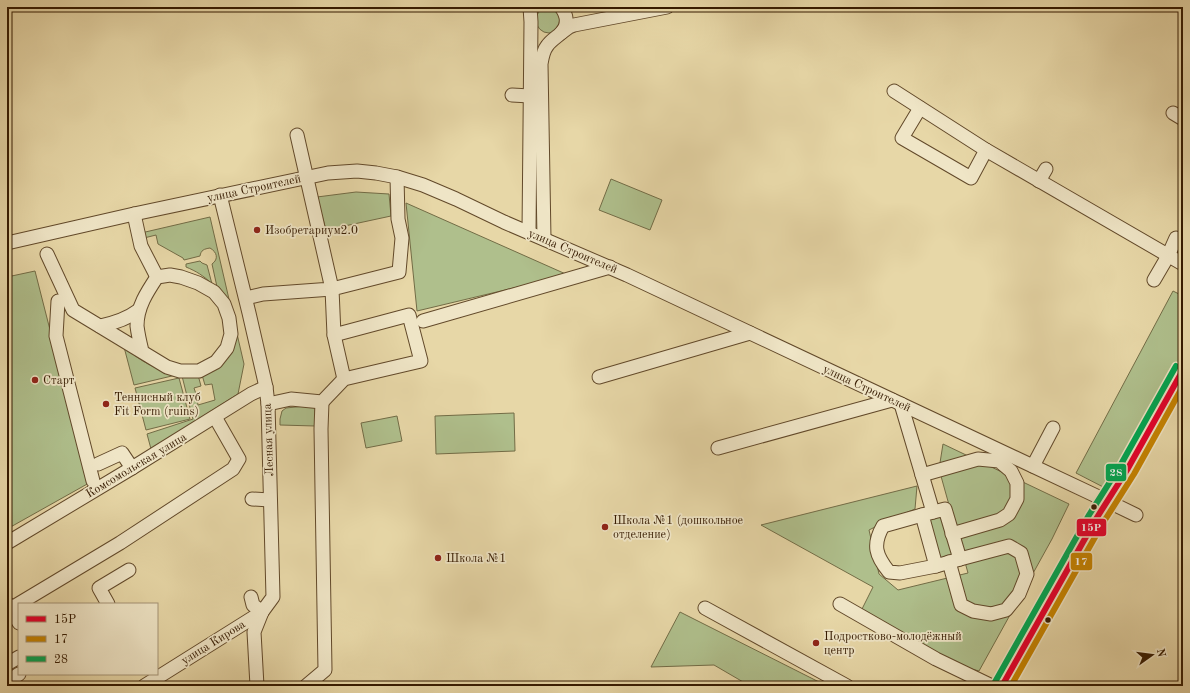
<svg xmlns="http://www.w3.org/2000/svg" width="1190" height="693" viewBox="0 0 1190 693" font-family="'Old Standard TT',serif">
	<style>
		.green { fill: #afbf8c; stroke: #726c46 }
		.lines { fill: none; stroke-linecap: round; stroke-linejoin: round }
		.minor-casing { stroke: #62492a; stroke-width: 15 }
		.minor { stroke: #efe5c6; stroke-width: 13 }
		.bus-1-casing { stroke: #efe5c6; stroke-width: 9 }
		.bus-2-casing { stroke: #efe5c6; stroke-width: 9 }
		.bus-3-casing { stroke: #efe5c6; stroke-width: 9 }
		.bus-1 { stroke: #e4002b; stroke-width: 6 }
		.bus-2 { stroke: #c68300; stroke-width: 6 }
		.bus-3 { stroke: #00a651; stroke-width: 6 }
		.poi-dot { fill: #8f2418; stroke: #efe5c6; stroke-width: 1.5 }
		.bus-dot { fill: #351a00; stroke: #efe5c6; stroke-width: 1.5 }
		.labels { text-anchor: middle; stroke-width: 3.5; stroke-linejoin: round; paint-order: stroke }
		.street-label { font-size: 12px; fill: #351a00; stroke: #efe5c6 }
		.poi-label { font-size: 12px; fill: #351a00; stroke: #efe5c6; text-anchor: start }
		.line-badge { stroke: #efe5c6; stroke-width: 1.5 }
		.badge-label { font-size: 11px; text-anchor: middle; font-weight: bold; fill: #fff }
	</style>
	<rect width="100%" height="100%" fill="#e7d7a7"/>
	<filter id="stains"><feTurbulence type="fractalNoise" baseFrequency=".005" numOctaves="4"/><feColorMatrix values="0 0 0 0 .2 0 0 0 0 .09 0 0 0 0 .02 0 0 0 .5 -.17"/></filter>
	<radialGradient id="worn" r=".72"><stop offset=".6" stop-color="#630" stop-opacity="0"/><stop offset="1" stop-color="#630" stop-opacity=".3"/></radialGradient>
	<g class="green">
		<circle cx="549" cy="20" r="13"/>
		<path d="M611 179 662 200 650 230 599 210Z"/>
		<path d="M356 192 389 194 391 216 326 230 317 197Z"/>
		<path d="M406 203 568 275 417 311Z"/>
		<path d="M210 217 244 364 238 394 151 449 147 434 193 419 188 400 197 398 198 405 215 400 212 384 205 385 202 375 231 351 212 264C219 259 217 252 210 248 204 249 201 250 200 256L184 260 183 258 158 244 156 235 144 238 141 233Z"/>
		<path d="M200 261 202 263 207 265 212 284C204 276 196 271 186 267V264Z"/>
		<path d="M35 271 89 483 7 529V277Z"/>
		<path d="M1173 291 1183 296V355L1107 489 1076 473Z"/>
		<path d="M124 347C142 362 153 368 176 375L134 385Z"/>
		<path d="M198 375 201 386 194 388 196 394 187 396 182 376Z"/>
		<path d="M179 378 190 419 146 430 135 388Z"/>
		<path d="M315 405V426L280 425V419L282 411 286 408Z"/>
		<path d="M514 413 515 451 436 454 435 416Z"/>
		<path d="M397 416 402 441 366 448 361 423Z"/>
		<path d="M943 444 1069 504 1052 539 979 671 957 665 861 611 873 587 761 525 917 486 915 509 891 519 869 530 879 574 898 590 968 573 939 469Z"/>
		<path d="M943 512 955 557 937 562 925 517Z"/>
		<path d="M680 612 827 686H750L714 665 651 667Z"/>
	</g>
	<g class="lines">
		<g class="minor-casing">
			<g id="minor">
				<path d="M561 33 569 27 574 25 667 7"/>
				<path d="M894 91 986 150 1183 264"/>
				<path d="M512 95 530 96"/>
				<path d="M920 108 902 138 971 178 986 150"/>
				<path d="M1173 113 1183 119"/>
				<path d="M1039 181 1046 169"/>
				<path d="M220 195 249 313 266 387 268 404 273 597 262 612 254 632 257 686"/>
				<path d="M134 214 141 246 157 277"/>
				<path d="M529 232 531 22 530 7"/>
				<path d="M544 239 541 64C542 58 543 51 547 46 551 40 557 37 561 33 569 25 567 15 561 7"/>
				<path d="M7 243 134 214 328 173 357 171 376 173 397 177 423 185 456 199 504 222 627 275 1107 501 1136 515"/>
				<path d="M47 254 73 310 167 367 180 371H199L216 362 227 348 231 334 229 318 224 304 214 292 198 283 181 277 170 275 157 277C147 292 137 307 137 326 138 334 140 343 142 351"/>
				<path d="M1154 280 1168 256 1176 238 1183 242"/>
				<path d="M246 298 263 294 332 289 297 135"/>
				<path d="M58 301 56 336 93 481"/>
				<path d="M423 321 610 267"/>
				<path d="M100 326C115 323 127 319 139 310"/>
				<path d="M599 377 750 333"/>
				<path d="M344 379 334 335 332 289 399 272 402 238 398 219 397 177"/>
				<path d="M268 404 291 399 322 402 344 379 421 361 409 315 334 335"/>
				<path d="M901 404 933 512"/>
				<path d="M718 448 892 400"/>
				<path d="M98 464 122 453 132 468"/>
				<path d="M1033 466 1053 428"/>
				<path d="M922 475 978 459 999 461 1011 471 1017 483V499L1009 514 1000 520 952 534"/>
				<path d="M252 499 270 500"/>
				<path d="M945 509 960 559 936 566 922 515Z"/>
				<path d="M922 515 883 526C872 545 876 556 889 572L900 573 936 566"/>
				<path d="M7 543 132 468 251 394 266 387"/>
				<path d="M949 562 961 605 973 611 991 614 1006 610 1019 594 1027 574 1021 553 1009 546 960 559"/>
				<path d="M251 597 253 605 262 612"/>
				<path d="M7 603 19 623"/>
				<path d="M108 604 99 588 129 570"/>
				<path d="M840 604 936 659 992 686"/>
				<path d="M705 608 847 686"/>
				<path d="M10 609 120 543 233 469 239 459 215 417"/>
				<path d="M7 664 19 657"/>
				<path d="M7 682 19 674"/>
				<path d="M144 686 262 612"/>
				<path d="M306 686 325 670 321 429 322 402"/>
				<path d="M1002 686 1096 519 1127 470 1183 370"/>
			</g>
		</g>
		<use href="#minor" class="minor"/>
		<g class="bus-1-casing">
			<path id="bus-1" d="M1002 686 1096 519 1127 470 1183 370"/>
		</g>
		<g class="bus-2-casing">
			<path id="bus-2" d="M1011 686 1103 523 1134 474 1183 386"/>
		</g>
		<g class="bus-3-casing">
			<path id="bus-3" d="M995 682 1089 515 1120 466 1176 366"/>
		</g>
		<use href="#bus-1" class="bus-1"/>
		<use href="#bus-2" class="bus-2"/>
		<use href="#bus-3" class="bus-3"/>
	</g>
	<g class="poi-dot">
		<circle cx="257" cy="230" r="4"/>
		<circle cx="35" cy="380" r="4"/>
		<circle cx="106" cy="404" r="4"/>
		<circle cx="605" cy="527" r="4"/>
		<circle cx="438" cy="558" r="4"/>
		<circle cx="816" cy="643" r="4"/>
	</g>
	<g class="bus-dot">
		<circle cx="1094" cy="507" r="3.5"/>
		<circle cx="1048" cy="620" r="3.5"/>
	</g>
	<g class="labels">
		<g class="street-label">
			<text transform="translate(254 188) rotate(-12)" y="4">улица Строителей</text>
			<text transform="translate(573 251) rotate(23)" y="4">улица Строителей</text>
			<text transform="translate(867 388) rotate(25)" y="4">улица Строителей</text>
			<text transform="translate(268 440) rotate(-92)" y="4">Лесная улица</text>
			<text transform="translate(136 465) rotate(-31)" y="4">Комсомольская улица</text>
			<text transform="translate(213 642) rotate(-32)" y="4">улица Кирова</text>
		</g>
		<g class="poi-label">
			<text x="265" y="234">Изобретариум2.0</text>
			<text x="43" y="384">Старт</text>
			<text x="114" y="401">Теннисный клуб<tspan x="114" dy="14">Fit Form (ruins)</tspan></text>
			<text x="613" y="524">Школа №1 (дошкольное<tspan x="613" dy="14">отделение)</tspan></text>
			<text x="446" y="562">Школа №1</text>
			<text x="824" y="640">Подростково-молодёжный<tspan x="824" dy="14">центр</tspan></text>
		</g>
	</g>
	<g class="line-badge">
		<rect x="1105" y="463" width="22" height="19" rx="4" fill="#00a651"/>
		<rect x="1076" y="518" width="31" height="19" rx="4" fill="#e4002b"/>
		<rect x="1070" y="552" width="23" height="19" rx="4" fill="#c68300"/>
	</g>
	<g class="badge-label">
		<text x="1116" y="476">28</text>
		<text x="1091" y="531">15Р</text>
		<text x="1081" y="565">17</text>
	</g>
	<rect width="1190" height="693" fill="none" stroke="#e7d7a7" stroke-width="24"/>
	<rect x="8" y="8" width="1174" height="677" fill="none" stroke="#351a00" stroke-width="2"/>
	<rect x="12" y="12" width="1166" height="669" fill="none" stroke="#351a00"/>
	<rect x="18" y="603" width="140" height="72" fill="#efe5c6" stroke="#a59477"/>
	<rect x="26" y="616" width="20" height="6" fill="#e4002b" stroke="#a59477"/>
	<text x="54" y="623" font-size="12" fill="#351a00">15Р</text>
	<rect x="26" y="636" width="20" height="6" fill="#c68300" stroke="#a59477"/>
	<text x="54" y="643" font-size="12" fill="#351a00">17</text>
	<rect x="26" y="656" width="20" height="6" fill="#00a651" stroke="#a59477"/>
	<text x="54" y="663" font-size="12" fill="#351a00">28</text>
	<g transform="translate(1152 655) rotate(76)" stroke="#efe5c6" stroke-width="3" paint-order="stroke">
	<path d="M0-3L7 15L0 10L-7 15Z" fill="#351a00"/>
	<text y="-6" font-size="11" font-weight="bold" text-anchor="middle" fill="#351a00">N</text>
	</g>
	<rect width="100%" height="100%" filter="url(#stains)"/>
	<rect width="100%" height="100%" fill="url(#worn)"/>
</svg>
